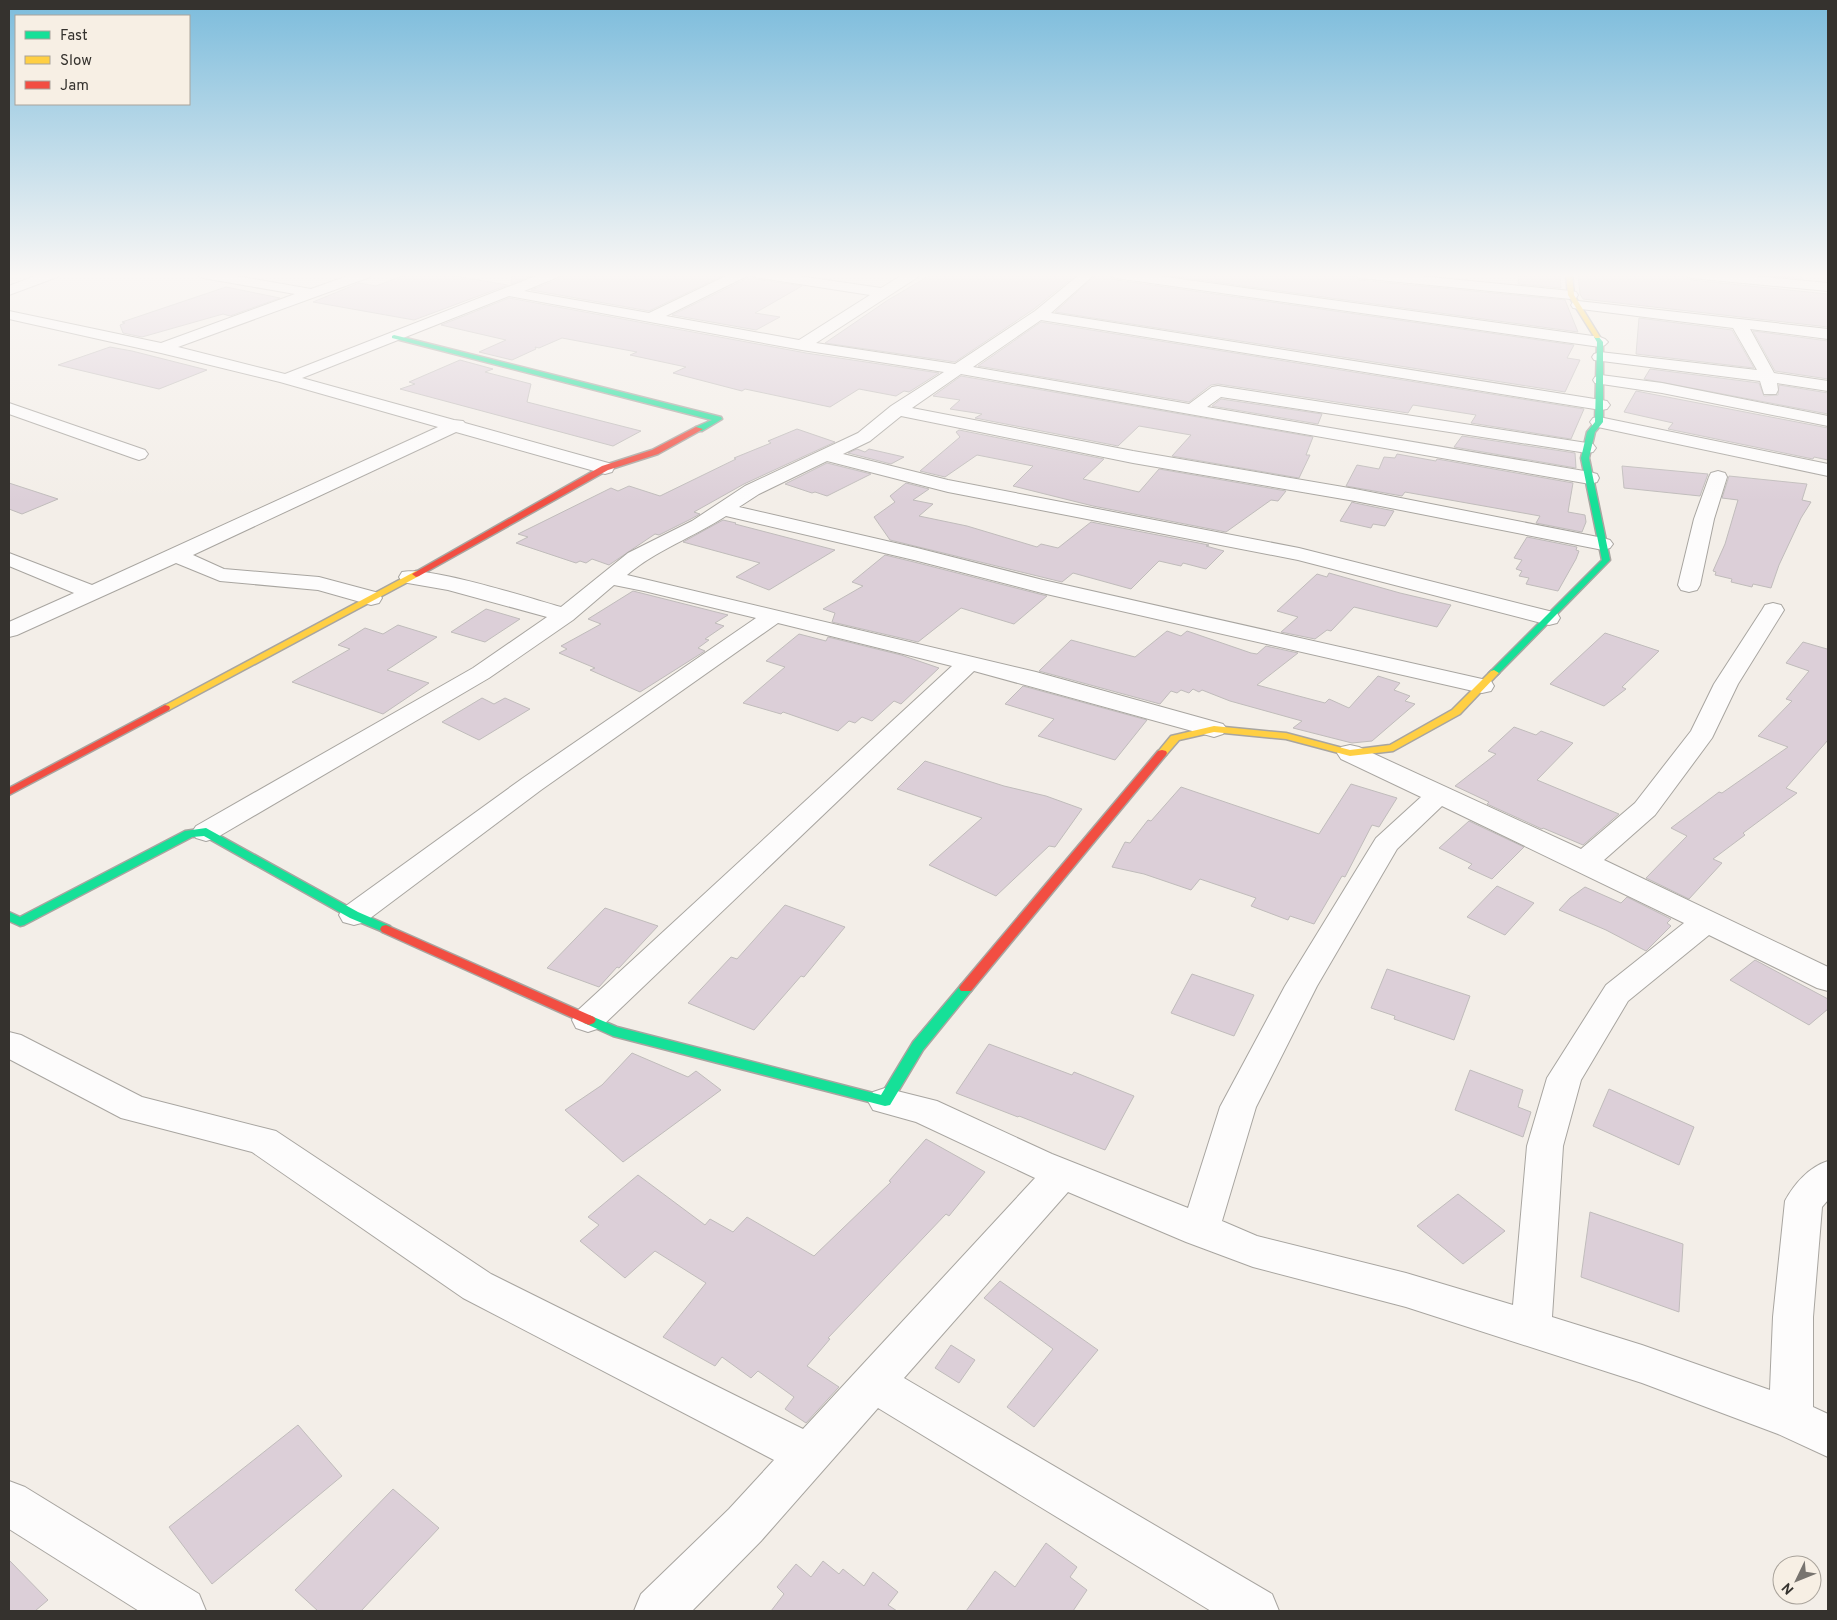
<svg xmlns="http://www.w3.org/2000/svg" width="1837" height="1620" viewBox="0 0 1837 1620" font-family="Overpass,sans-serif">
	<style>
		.building { fill: #dccfd8; stroke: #c0bcbb }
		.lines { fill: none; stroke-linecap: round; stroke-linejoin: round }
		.street-casing { stroke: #a8a5a0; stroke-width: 2 }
		.fast-casing { stroke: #a8a5a0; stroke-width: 3 }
		.slow-casing { stroke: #a8a5a0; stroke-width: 3 }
		.jam-casing { stroke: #a8a5a0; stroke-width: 3 }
		.street { fill: #fdfcfc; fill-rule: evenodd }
		.fast { fill: #16e098; fill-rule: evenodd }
		.slow { fill: #ffcf43; fill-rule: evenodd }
		.jam { fill: #f24e42; fill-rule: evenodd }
	</style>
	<rect width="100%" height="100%" fill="#f3eee8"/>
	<g class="building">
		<path d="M408 274H443L508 285 414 320 313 302 359 283 376 286Z"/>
		<path d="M512 274H536L511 284Z"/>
		<path d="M562 274H726L649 311 531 290 559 279Z"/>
		<path d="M749 274H751L755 279 802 286 755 313 780 317 756 330 672 315 746 279Z"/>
		<path d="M932 274H1077L1034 309 955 362 825 343 888 300Z"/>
		<path d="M1097 274H1107L1116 280 1574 345 1567 358 1580 360 1565 392 1055 312Z"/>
		<path d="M1156 274H1317L1352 276 1359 280 1565 300 1578 332Z"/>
		<path d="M1519 274H1560L1561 288 1518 284Z"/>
		<path d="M1578 274H1682L1691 280 1828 294V327L1583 299 1580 294Z"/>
		<path d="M1750 274H1799L1802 279Z"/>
		<path d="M226 287 280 298 230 316 223 314 142 337 123 333 120 325 125 323 122 322Z"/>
		<path d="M509 298 806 353 939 373 909 392 904 391 896 396 859 389 830 407 745 389 742 391 673 373 686 367 630 355 637 352 562 338 539 348 535 347 536 349 512 360 479 352 506 340 441 325Z"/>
		<path d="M1639 318 1732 330 1754 368 1636 354Z"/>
		<path d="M1041 322 1584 409 1571 439 1471 423 1476 415 1413 405 1408 413 1218 384 1211 385 1189 402 978 366Z"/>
		<path d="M1753 331 1828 341V379L1775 371Z"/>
		<path d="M110 347 132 351 207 370 159 389 58 365Z"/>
		<path d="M460 360 493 369 485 372 531 384 527 402 641 431 613 446 400 389 415 384 409 382Z"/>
		<path d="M1650 369 1759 383 1764 396 1778 395 1779 385 1828 393V414L1644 379Z"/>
		<path d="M961 376 1313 437 1306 455H1310L1299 478 1172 456 1191 435 1139 426 1118 446 975 418 982 414 950 409 960 400 933 396Z"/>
		<path d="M1636 391 1828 428V460L1814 457 1813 459 1668 429 1673 423 1624 412Z"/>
		<path d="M1221 399 1322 414 1318 424 1212 406Z"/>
		<path d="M797 429 835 442 744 484 694 512 700 514 691 519 659 535 655 534 609 565 592 559 586 563 580 561 576 563 516 543 528 537 518 534 611 488 618 491 629 486 660 496 736 459 734 458 771 443 768 441Z"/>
		<path d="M959 430 1104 459 1083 479 1139 492 1159 469 1286 491 1278 501 1271 500 1226 532 1093 506 1013 486 1033 466 977 455 945 477 920 471 960 437 956 432Z"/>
		<path d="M1462 436 1575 453 1576 468 1454 447Z"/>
		<path d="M857 449 865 452 869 449 904 457 891 464 848 453Z"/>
		<path d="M1397 454 1436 461 1437 459 1573 483 1568 512 1585 515 1586 522 1582 532 1536 523 1540 516 1405 492 1402 496 1346 486 1357 465 1379 469 1384 457 1395 458Z"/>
		<path d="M827 463 871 474 827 496 815 492 812 493 785 484Z"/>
		<path d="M1622 466 1708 474 1700 496 1624 488Z"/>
		<path d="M1729 476 1807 484 1802 500 1811 502 1801 518 1779 565 1771 588 1753 584 1752 587 1731 582 1732 579 1715 575 1716 572 1713 571 1725 544 1738 500 1722 498Z"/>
		<path d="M9 483 58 499 22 514 9 509Z"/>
		<path d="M906 483 929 489 913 500 933 504 919 516 967 526 1037 547 1041 544 1058 548 1091 522 1209 545 1206 546 1224 551 1206 569 1183 563 1181 566 1159 561 1131 589 1073 573 1062 582 890 540 874 517 895 502 890 496Z"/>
		<path d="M1352 502 1355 503 1394 511 1385 526 1373 524 1371 528 1340 521Z"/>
		<path d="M723 520 736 523 735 524 835 550 769 590 736 577 760 563 683 542Z"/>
		<path d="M1527 537 1577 547 1576 550 1579 551 1576 559 1558 591 1526 584 1529 578 1519 576 1522 571 1516 569 1522 560 1514 558Z"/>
		<path d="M885 555 914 562 1047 596 1014 624 961 608 918 642 832 622 835 613 823 609 863 586 852 582Z"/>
		<path d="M1329 573 1400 593 1451 605 1437 627 1354 607 1331 631 1327 630 1315 639 1281 632 1298 617 1277 611 1317 574 1327 577Z"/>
		<path d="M633 591 728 615 715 623 724 626 705 639 709 640 698 648 705 651 640 692 590 670 595 668 559 653 567 649 561 646 601 624 588 619Z"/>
		<path d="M486 609 520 619 485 642 451 632Z"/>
		<path d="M398 625 437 637 387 670 429 683 383 714 292 682 350 649 338 645 365 628 383 634Z"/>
		<path d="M1167 631 1181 636 1187 631 1251 653 1257 654 1266 646 1298 653 1257 685 1325 703 1329 699 1349 708 1378 676 1400 683 1394 690 1410 696 1405 701 1415 704 1372 741 1352 743 1293 728 1302 721 1230 701 1202 690 1199 692 1193 689 1189 693 1181 690 1177 693 1171 691 1160 704 1039 671 1071 640 1135 657Z"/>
		<path d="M1605 633 1659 651 1622 687 1626 689 1604 706 1550 684Z"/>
		<path d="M799 634 826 641 828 637 901 655 939 668 901 704 894 701 872 721 862 717 855 723 849 721 838 731 783 712 781 714 743 703 785 667 766 661Z"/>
		<path d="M1803 642 1827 649 1828 648V740L1786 788 1797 793 1743 833 1745 835 1713 859 1722 863 1689 899 1646 878 1687 836 1671 828 1719 792 1722 793 1788 747 1758 736 1792 701 1786 699 1809 671 1786 663Z"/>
		<path d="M1023 686 1147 720 1115 760 1038 736 1054 719 1005 704Z"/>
		<path d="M482 698 494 704 505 698 530 709 479 740 442 722Z"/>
		<path d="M1514 727 1536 735 1541 731 1573 743 1537 780 1619 814 1583 845 1543 828 1542 829 1487 804 1489 802 1455 786 1496 754 1488 751Z"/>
		<path d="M925 761 1004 786 1046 796 1082 809 1055 847 1049 846 996 896 929 865 982 818 897 789Z"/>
		<path d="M1351 784 1397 798 1379 827 1372 825 1345 877 1342 876 1314 924 1290 916 1288 920 1251 906 1256 898 1200 879 1191 890 1144 874 1112 867 1125 842 1130 843 1148 820 1151 821 1181 787 1319 834Z"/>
		<path d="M1469 821 1524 847 1492 879 1468 868 1472 864 1439 848Z"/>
		<path d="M1497 886 1534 903 1505 935 1467 917Z"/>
		<path d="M1585 887 1621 903 1627 897 1671 919 1667 923 1671 926 1646 951 1606 930 1559 910 1570 898Z"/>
		<path d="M785 905 845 927 804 977 801 976 754 1030 688 1003 731 957 737 959Z"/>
		<path d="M605 908 658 926 619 968 617 967 599 987 547 968Z"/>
		<path d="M1755 960 1828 999V1009L1809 1025 1730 980Z"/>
		<path d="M1387 969 1470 996 1454 1040 1394 1019 1395 1016 1371 1008Z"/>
		<path d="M1192 974 1254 995 1234 1036 1171 1013Z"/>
		<path d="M989 1044 1072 1075 1074 1072 1134 1096 1105 1150 1019 1116 1018 1117 956 1093Z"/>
		<path d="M632 1053 688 1077 696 1071 721 1090 623 1162 565 1110 602 1085Z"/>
		<path d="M1470 1070 1523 1090 1518 1107 1531 1112 1523 1137 1455 1110Z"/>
		<path d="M1609 1089 1694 1127 1679 1165 1593 1126Z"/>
		<path d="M926 1139 985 1172 949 1216 946 1214 828 1338 830 1339 807 1366 839 1387 806 1423 785 1409 794 1397 758 1371 751 1378 722 1357 715 1366 663 1337 706 1283 655 1251 625 1278 580 1241 599 1225 588 1217 638 1175 705 1225 710 1219 733 1232 747 1217 814 1256 891 1182 889 1181Z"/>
		<path d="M1458 1194 1505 1231 1463 1264 1417 1226Z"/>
		<path d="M1590 1212 1683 1244 1679 1312 1581 1277Z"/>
		<path d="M1000 1281 1098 1350 1034 1427 1007 1407 1053 1349 984 1298Z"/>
		<path d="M951 1345 975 1360 959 1383 935 1368Z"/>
		<path d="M298 1425 342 1476 212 1584 169 1527Z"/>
		<path d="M393 1489 439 1528 361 1611H318L295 1590Z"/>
		<path d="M1046 1543 1077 1567 1070 1577 1087 1590 1073 1611H966L995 1571 1015 1587Z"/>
		<path d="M9 1560 48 1600 35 1611H9Z"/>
		<path d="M823 1561 839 1574 843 1569 864 1586 873 1572 898 1592 888 1605 897 1611H771L784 1594 777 1587 796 1564 811 1577Z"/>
	</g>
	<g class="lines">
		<g class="street-casing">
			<g id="street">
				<path d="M40 274H59L57 277 9 295V286Z"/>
				<path d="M196 274H225L311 289 353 274H372L370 277 178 347 285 374 541 274H560L558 277 524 291 649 313 730 274H747L745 277 666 316 799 340 870 295 760 278 755 277 753 274H785L881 288 904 274H920L918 277 816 343 955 364 1035 311 1080 274H1095L1051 313 1601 400 1607 401 1610 405 1607 409 1601 410 1041 320 973 367 1189 404 1212 387 1218 386 1587 443 1593 444 1596 448 1593 452 1587 453 1221 397 1207 407 1590 472 1597 474 1599 478 1597 482 1590 484 961 374 912 408 1133 451 1355 489 1603 538 1610 540 1613 544 1610 548 1603 550 1355 501 1133 463 901 416 870 441 843 454 948 480 1299 548 1557 613 1560 618 1557 623 1549 625 1298 560 948 492 827 461 759 494 739 507 917 548 1043 580 1482 679 1491 681 1494 686 1491 691 1482 693 1042 593 914 560 726 516C694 537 656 550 627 575L1036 672 1223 724 1227 729 1223 734 1214 737 974 671 600 1028 588 1032 576 1028 572 1020 576 1012 952 666 778 623 541 790 365 922 354 925 343 922 339 915 343 908 523 778 756 618 644 591 614 585 573 620 489 678 216 838 206 841 196 838 192 832 196 826 473 668 547 617 448 590 402 582 399 577 402 572C430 566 529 598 561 607L628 553 692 521 745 486 858 433 891 406 944 372 802 350 509 296 302 378 454 420 463 421 465 423 612 464 614 468 612 472 605 474 598 472 456 432 193 555 224 569 319 577 379 593 382 598 379 603 371 605 318 590 220 581 176 563 17 635 9 637V622L74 593 9 566V553L92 585 438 427 280 382 161 353 9 319V311L161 343 295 294 203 278Z"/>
				<path d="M1109 274H1144L1600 337 1605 339 1608 342 1605 345 1600 347 1116 278Z"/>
				<path d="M1352 274H1399L1571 291 1576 292 1578 295 1576 298 1571 299 1359 278Z"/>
				<path d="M1684 274H1732L1828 283V291L1691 278Z"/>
				<path d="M1578 301 1828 329V339L1750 329 1774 373 1828 381V391L1777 383 1778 390 1776 394H1764L1760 381 1594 360 1592 357 1594 354 1600 352 1757 370 1733 328 1573 308 1571 305 1573 302Z"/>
				<path d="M1601 375 1662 383 1828 416V426L1662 393 1595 383 1593 380 1595 377Z"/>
				<path d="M9 403 145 450 148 454 145 458 139 460 133 458 9 414Z"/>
				<path d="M1599 417 1828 464V476L1593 426 1590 422 1593 418Z"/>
				<path d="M1718 471 1725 473 1727 477 1714 519 1700 585 1697 590 1689 592 1681 590 1678 585 1694 519 1709 477 1711 473Z"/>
				<path d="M1773 603 1781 605 1784 610 1738 684 1712 738 1655 815 1604 860 1828 967V991L1817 988 1709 935 1628 1001 1581 1080 1563 1146 1552 1317 1642 1345 1770 1390 1773 1317 1785 1201C1794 1184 1809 1167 1828 1161V1200L1822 1207 1813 1317V1407L1828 1414V1457L1778 1434 1642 1383 1406 1307 1253 1267 1186 1242 1068 1192 904 1378 1272 1594 1279 1611H1211L878 1408 761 1541 692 1611H634L641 1594 729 1509 774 1460 463 1298 252 1152 121 1118 9 1059V1032L21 1035 142 1097 276 1131 491 1274 803 1429 1035 1178 916 1122 873 1110 868 1101 873 1092 885 1088 937 1101 1052 1154 1188 1208 1220 1107 1285 986 1376 838 1421 797 1341 759 1337 753 1341 747 1350 745 1359 747 1581 849 1635 803 1691 731 1714 684 1762 610 1765 605ZM1442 806 1684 923 1606 985 1547 1078 1527 1146 1513 1305 1406 1273 1257 1236 1222 1221 1256 1107 1317 986 1397 849Z"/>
				<path d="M9 1481 25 1487 199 1594 206 1611H139L9 1529Z"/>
			</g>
		</g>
		<g class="fast-casing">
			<g id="fast">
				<path d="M394 335 721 417 722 419 702 431H696V427L712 420 392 338V336Z"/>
				<path d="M1597 335 1603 342V422L1595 432 1589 458 1610 560 1497 675H1491L1489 673 1602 560 1581 458 1587 432 1595 422 1597 342 1594 337Z"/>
				<path d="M206 828 358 912 390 926 392 929 390 932 386 933 350 918 204 836 192 837 24 925 20 926 9 921V912L20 917 185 831Z"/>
				<path d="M966 983 971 985 973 988 971 991 923 1050 890 1105 885 1106 613 1036 584 1023 582 1020 584 1017 589 1015 617 1027 881 1095 913 1042 961 985Z"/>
			</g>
		</g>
		<g class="slow-casing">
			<g id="slow">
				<path d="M1566 274H1572L1574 295 1600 337 1599 338H1595L1568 295Z"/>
				<path d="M416 571 420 574 419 576 169 710H161L160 708Z"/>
				<path d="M1494 670 1499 673 1497 675 1460 714 1393 751 1350 756 1286 739 1214 732 1179 740 1166 755 1162 756 1157 753 1171 736 1214 726 1286 733 1350 750 1390 745 1452 710 1491 671Z"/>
			</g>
		</g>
		<g class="jam-casing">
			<g id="jam">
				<path d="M696 427 703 429 658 454 608 470 419 576 416 577 412 574 602 466 652 450Z"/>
				<path d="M165 705 169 706 170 708 169 710 9 795V788Z"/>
				<path d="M1162 750 1166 751 1167 753 1166 755 971 991H961L959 988 961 985 1158 751Z"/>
				<path d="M386 925 594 1017 596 1020 594 1023 589 1025 584 1023 382 932 380 929 382 926Z"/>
			</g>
		</g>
		<use href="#street" class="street"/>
		<use href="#fast" class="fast"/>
		<use href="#slow" class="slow"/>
		<use href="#jam" class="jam"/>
	</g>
	<linearGradient id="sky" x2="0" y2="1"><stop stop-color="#7cbcdc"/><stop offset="0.55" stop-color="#faf7f5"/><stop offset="1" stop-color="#faf7f5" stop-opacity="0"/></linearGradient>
	<rect width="1837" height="501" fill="url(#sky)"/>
	<rect width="1837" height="1620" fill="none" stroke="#35322e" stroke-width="20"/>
	<rect x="15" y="15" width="175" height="90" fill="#f7efe4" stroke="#a9a39b"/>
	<rect x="25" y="31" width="25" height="8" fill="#16e098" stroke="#a9a39b"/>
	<text x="60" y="40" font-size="15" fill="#35322e">Fast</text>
	<rect x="25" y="56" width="25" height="8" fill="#ffcf43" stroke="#a9a39b"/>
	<text x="60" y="65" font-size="15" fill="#35322e">Slow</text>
	<rect x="25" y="81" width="25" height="8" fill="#f24e42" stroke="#a9a39b"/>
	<text x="60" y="90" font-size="15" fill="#35322e">Jam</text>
	<g transform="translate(1797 1580) rotate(227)"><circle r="24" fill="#f7efe4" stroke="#a9a39b"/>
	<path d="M0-4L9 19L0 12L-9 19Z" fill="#78746f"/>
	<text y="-8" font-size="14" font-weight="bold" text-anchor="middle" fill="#35322e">N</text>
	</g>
</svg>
